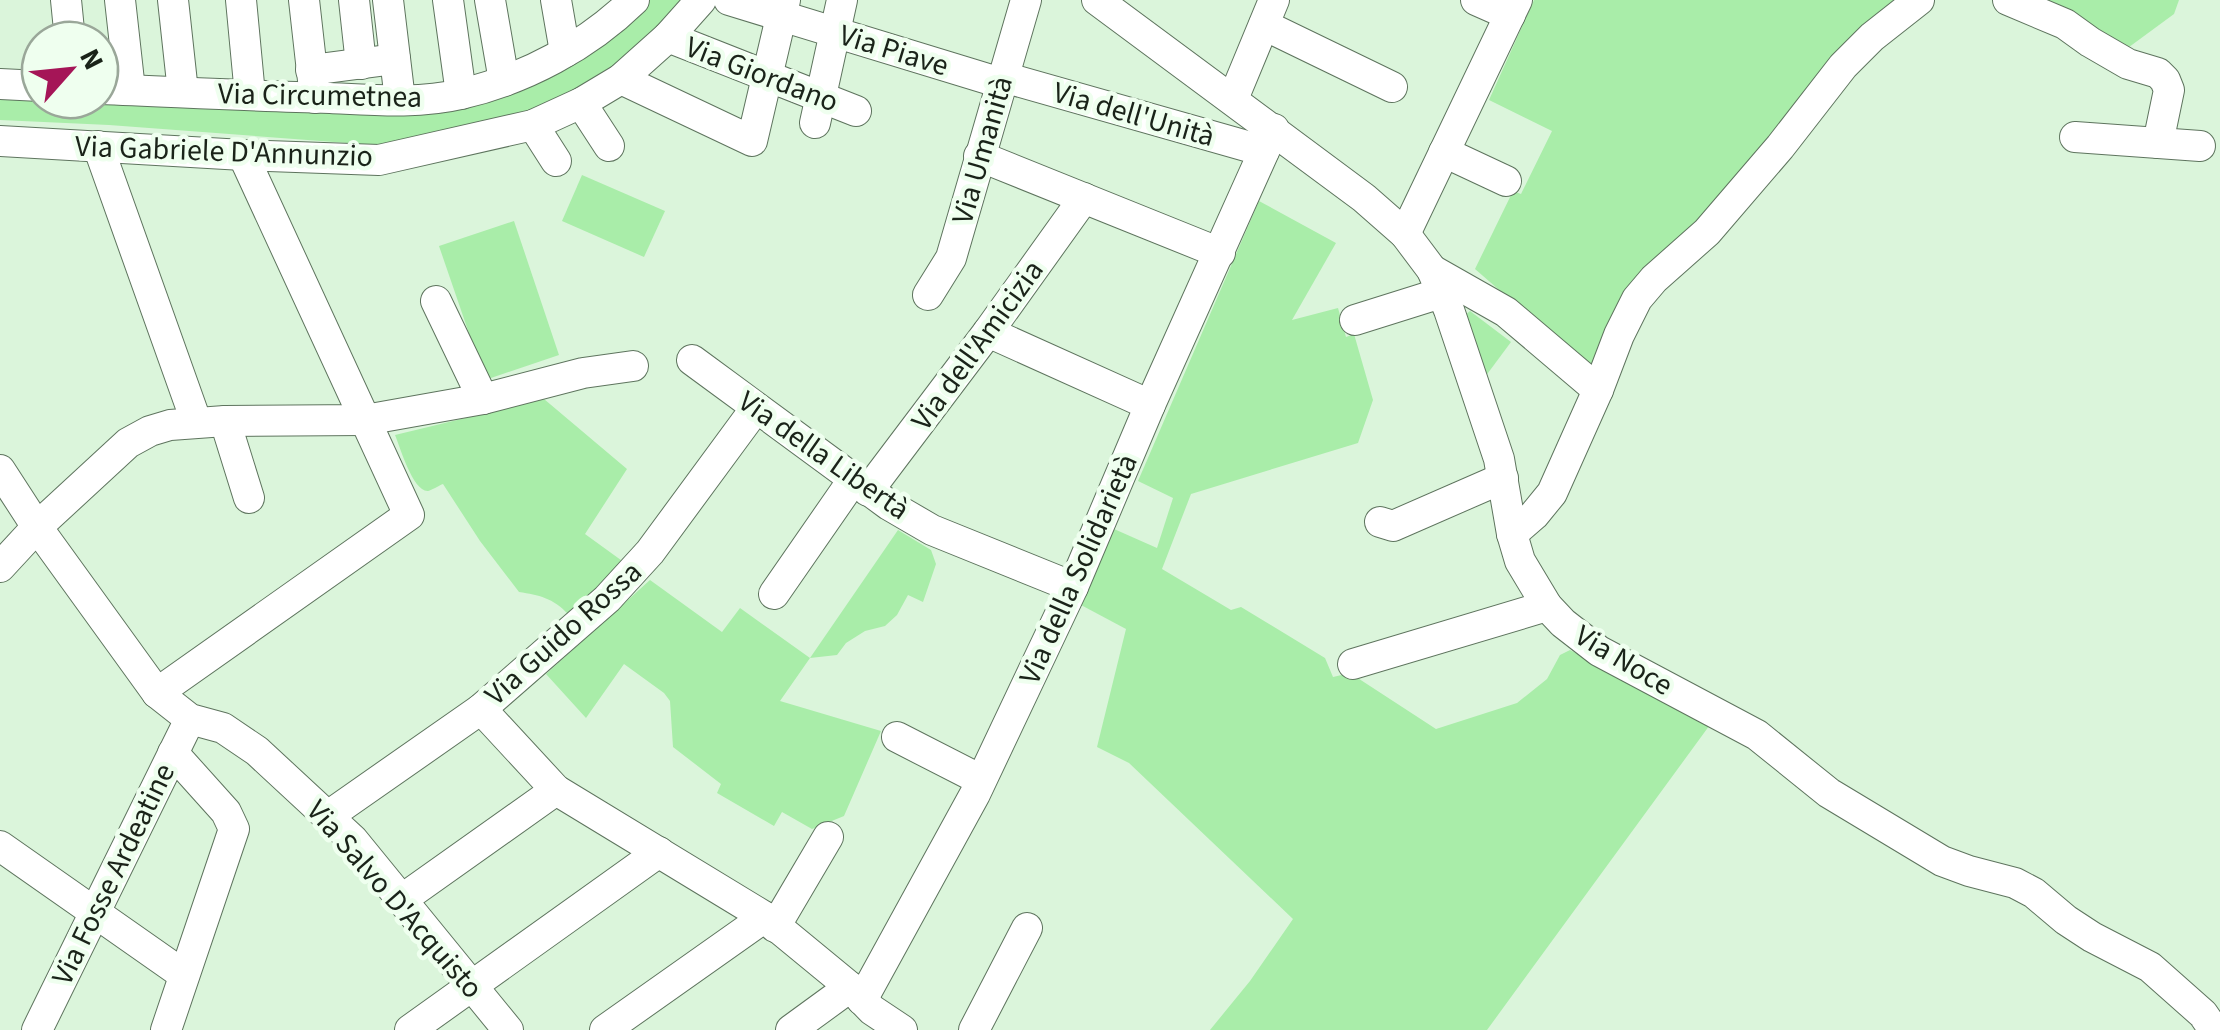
<svg xmlns="http://www.w3.org/2000/svg" width="2220" height="1030" viewBox="0 0 2220 1030" font-family="'Source Sans 3',sans-serif">
	<style>
		.green { fill: #a9eda9 }
		.lines { fill: none; stroke-linecap: round; stroke-linejoin: round }
		.street-casing { stroke: #5e745e; stroke-width: 32 }
		.street { stroke: #fff; stroke-width: 30 }
		.labels { text-anchor: middle; stroke-width: 9; stroke-linejoin: round; paint-order: stroke }
		.street-label { font-size: 30px; fill: #1a2319; stroke: #efffef }
	</style>
	<rect width="100%" height="100%" fill="#dbf5db"/>
	<g class="green">
		<path d="M642 0H688L633 57 573 96 477 131 374 145 109 125 0 120V91L40 100 447 102Z"/>
		<path d="M1534 0H1900L1594 372 1475 269 1513 191 1521 194 1552 131 1489 100Z"/>
		<path d="M2034 0H2179L2174 14 2125 50Z"/>
		<path d="M582 175 665 211 644 257 562 221Z"/>
		<path d="M1259 201 1336 243 1292 320 1338 308 1346 337 1354 334 1373 400 1358 443 1191 494 1162 569 1231 610 1241 607 1325 658 1333 677 1350 673 1436 729 1517 703 1547 679 1560 655 1570 650 1712 722 1487 1030H1210L1250 981 1293 919 1129 763 1097 747 1126 629 1081 605 1114 529 1157 548 1173 498 1138 481Z"/>
		<path d="M514 221 559 355 485 380 439 246Z"/>
		<path d="M1470 311 1511 342 1485 377 1464 316Z"/>
		<path d="M544 399 627 469 585 534 625 563 568 614C553 598 539 595 519 592L480 541 443 484C440 485 430 491 428 491 413 492 400 447 395 435Z"/>
		<path d="M898 530 931 550 936 564 923 602 908 595 897 615 885 626 865 631 846 643 837 655 810 658 780 701 881 731 844 816 812 829 782 812 774 826 717 793 721 784 673 747 670 701 664 693 624 664 586 718 546 674 650 580 722 632 740 608 810 658Z"/>
	</g>
	<g class="lines">
		<g class="street-casing">
			<g id="street">
				<path d="M66 0 70 40"/>
				<path d="M120 0 130 90"/>
				<path d="M173 0 183 92"/>
				<path d="M241 0 250 95"/>
				<path d="M304 0 315 98"/>
				<path d="M354 0 361 64"/>
				<path d="M388 0 400 100"/>
				<path d="M448 0 461 94"/>
				<path d="M490 0 504 81"/>
				<path d="M556 0 565 52"/>
				<path d="M729 0 1001 83"/>
				<path d="M1097 0 1364 198 1405 234 1432 270 1449 310 1499 459 1512 534 1520 561 1547 606 1563 623 1599 651 1757 735 1829 793 1942 861 1969 871 2015 883 2034 893 2066 920 2092 937 2150 967 2203 1014 2214 1030"/>
				<path d="M1476 0 1510 15"/>
				<path d="M2008 0 2065 24 2090 42 2128 64 2158 73 2165 80 2169 90 2158 143"/>
				<path d="M1264 25 1392 87"/>
				<path d="M668 37 856 111"/>
				<path d="M311 70 395 59"/>
				<path d="M1003 77 1264 151"/>
				<path d="M621 79 752 141 785 0"/>
				<path d="M0 84 40 86"/>
				<path d="M100 89C177 92 254 96 330 98 373 100 419 104 461 94 525 79 587 46 634 0"/>
				<path d="M1233 99 1274 0"/>
				<path d="M581 103 609 146"/>
				<path d="M815 123 842 0"/>
				<path d="M533 125 556 161"/>
				<path d="M2075 137 2200 146"/>
				<path d="M0 141 243 155 379 160 533 125 581 103 621 79 668 37 701 0"/>
				<path d="M98 146 196 421"/>
				<path d="M1444 152 1506 181"/>
				<path d="M979 156 1220 253"/>
				<path d="M1405 234 1517 0"/>
				<path d="M1432 270 1506 312 1598 390"/>
				<path d="M928 295 951 258 1026 0"/>
				<path d="M436 301 483 399"/>
				<path d="M1355 320 1441 293"/>
				<path d="M988 332 1150 405"/>
				<path d="M692 360 889 505 932 530 1073 587"/>
				<path d="M225 421 249 498"/>
				<path d="M0 470 37 527 157 693 190 719 223 728 257 751 353 840 508 1030"/>
				<path d="M868 491 988 332 1084 198"/>
				<path d="M1380 522 1393 526 1503 478"/>
				<path d="M1512 534 1534 515 1552 493 1598 390 1619 335 1637 299 1654 279 1707 232 1780 147 1843 66 1872 37 1919 0"/>
				<path d="M0 567 37 527 128 443 150 431 170 425 225 421 365 420 483 399 583 373 633 366"/>
				<path d="M774 594 853 480"/>
				<path d="M1353 664 1547 606"/>
				<path d="M157 693 409 515 243 155"/>
				<path d="M481 709 556 790 765 917 850 987 872 1010 902 1030"/>
				<path d="M897 737 981 780"/>
				<path d="M328 816 481 709 607 599 650 552 756 408"/>
				<path d="M0 846 184 975"/>
				<path d="M401 900 556 790"/>
				<path d="M775 927 828 837"/>
				<path d="M862 1000 975 794 1073 587 1150 405 1274 129"/>
				<path d="M37 1030 190 719"/>
				<path d="M166 1030 234 829 226 812 173 753"/>
				<path d="M410 1030 659 852"/>
				<path d="M605 1030 765 917"/>
				<path d="M791 1030 850 987"/>
				<path d="M974 1030 1027 928"/>
			</g>
		</g>
		<use href="#street" class="street"/>
	</g>
	<g class="labels">
		<g class="street-label">
			<text transform="translate(894 50) rotate(17)" y="10">Via Piave</text>
			<text transform="translate(762 74) rotate(21)" y="10">Via Giordano</text>
			<text transform="translate(320 95) rotate(1)" y="10">Via Circumetnea</text>
			<text transform="translate(1134 114) rotate(16)" y="10">Via dell'Unità</text>
			<text transform="translate(982 150) rotate(-74)" y="10">Via Umanità</text>
			<text transform="translate(224 151) rotate(2)" y="10">Via Gabriele D'Annunzio</text>
			<text transform="translate(977 345) rotate(-54)" y="10">Via dell'Amicizia</text>
			<text transform="translate(824 455) rotate(35)" y="10">Via della Libertà</text>
			<text transform="translate(1078 569) rotate(-66)" y="10">Via della Solidarietà</text>
			<text transform="translate(563 633) rotate(-42)" y="10">Via Guido Rossa</text>
			<text transform="translate(1624 660) rotate(31)" y="10">Via Noce</text>
			<text transform="translate(113 874) rotate(-64)" y="10">Via Fosse Ardeatine</text>
			<text transform="translate(395 899) rotate(49)" y="10">Via Salvo D'Acquisto</text>
		</g>
	</g>
	<g transform="translate(70 70) rotate(63)"><circle r="48" fill="#efffef" stroke="#9aa799" stroke-width="2.5"/>
	<path d="M0-8L18 38L0 25L-18 38Z" fill="#a51557"/>
	<text y="-15" font-size="28" font-weight="bold" text-anchor="middle" fill="#1a2319">N</text>
	</g>
</svg>
